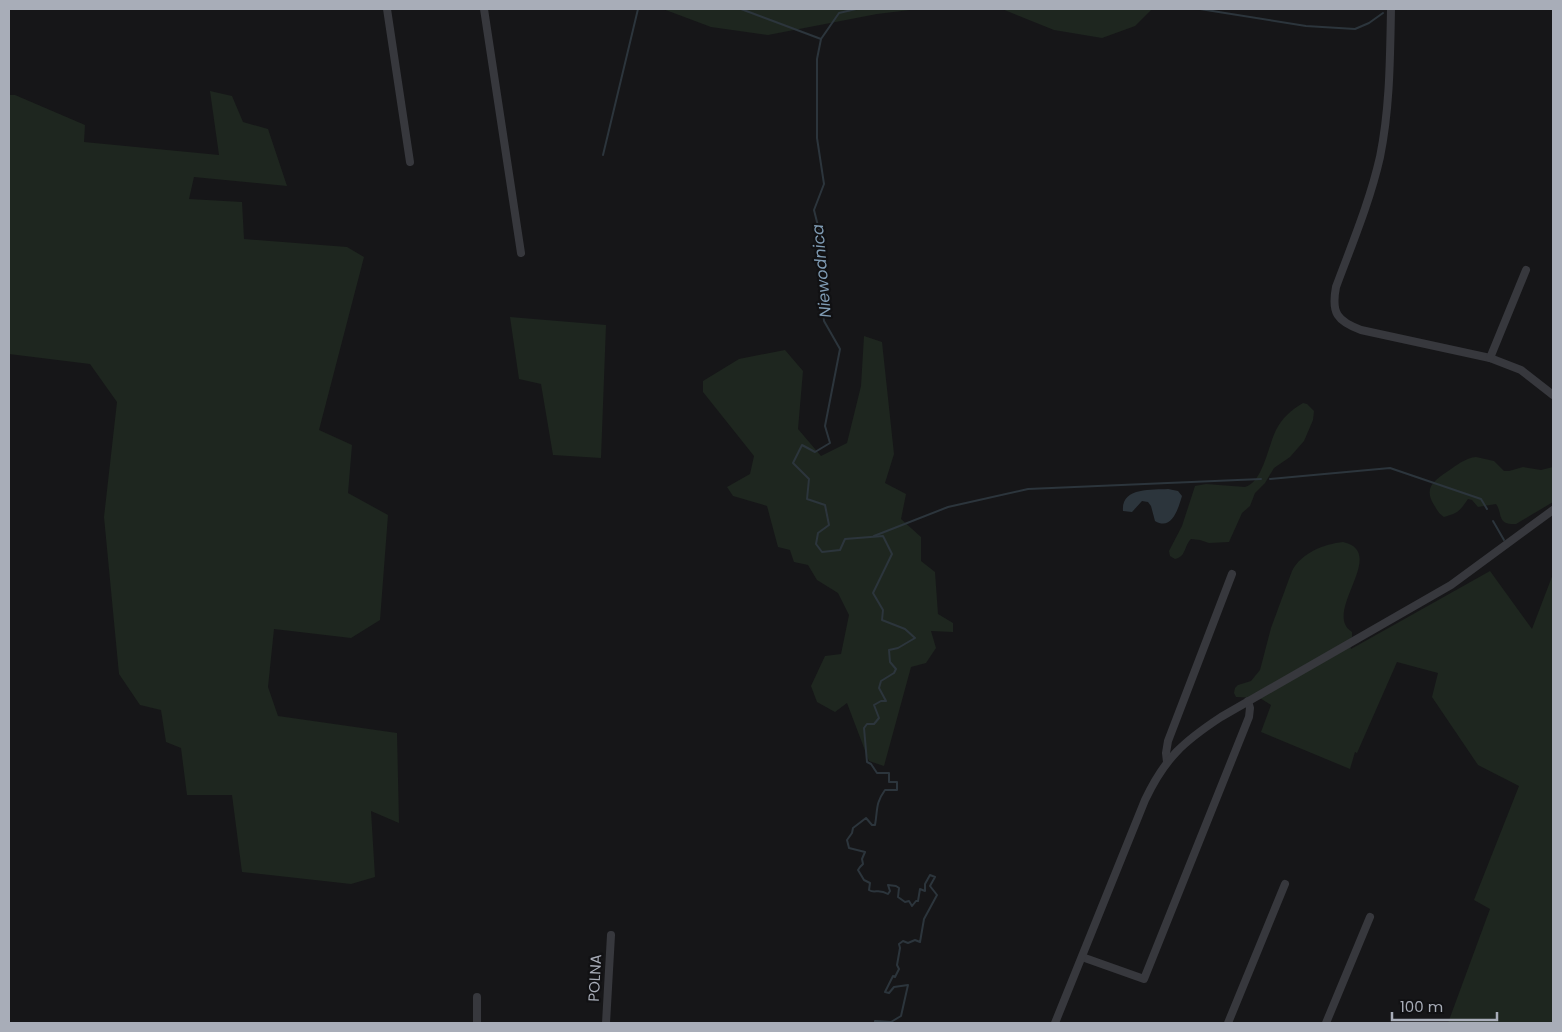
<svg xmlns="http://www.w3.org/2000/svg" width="1562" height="1032" viewBox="0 0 1562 1032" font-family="Poppins,sans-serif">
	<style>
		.green { fill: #1e261f }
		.water { fill: #2c353c }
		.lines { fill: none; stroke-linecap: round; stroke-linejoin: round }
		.stream { stroke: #2c353c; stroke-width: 2 }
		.minor { stroke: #37383d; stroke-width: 8 }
		.labels { text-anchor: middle; stroke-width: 4.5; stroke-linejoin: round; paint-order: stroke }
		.street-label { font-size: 15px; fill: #a8adb8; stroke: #111113 }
		.water-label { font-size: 16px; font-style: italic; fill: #7f9bb3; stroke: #111113 }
	</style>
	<rect width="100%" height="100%" fill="#161618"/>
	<g class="green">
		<path d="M663 9H918L877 14 768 35 711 27Z"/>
		<path d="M1002 9H1152L1135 26 1102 38 1054 30Z"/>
		<path d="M210 91 232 96 243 122 268 129 287 186 194 177 189 199 242 202 244 239 347 247 364 257 319 430 352 445 348 493 388 515 380 620 351 638 274 629 268 687 278 716 397 733 399 823 371 811 375 877 351 884 242 872 232 795H187L181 748 166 742 161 710 140 705 119 674 104 517 117 402 90 364 9 354V95H15L85 125 84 142 219 155Z"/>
		<path d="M510 317 606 325 601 458 553 455 541 384 519 379Z"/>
		<path d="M864 336 882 342 894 454 885 483 906 494 901 519 921 537V561L935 572 938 614 953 623V632L931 631 936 648 926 663 911 667 884 766 869 761 847 703 835 712 817 702 811 686 825 656 841 654 849 615 838 593 817 580 808 565 794 562 790 550 778 547 767 506 733 496 727 487 750 474 754 456 703 392V381L739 359 785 350 803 371 798 429 821 456 847 443 861 386Z"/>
		<path d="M1303 403 1307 404 1314 411 1313 420 1304 441 1290 457 1274 468 1265 483 1255 493 1250 506 1242 513 1229 542 1209 543 1200 540 1191 539C1184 546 1186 557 1175 559L1170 556 1169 551 1182 526 1195 486 1206 484 1245 487C1263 482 1268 446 1276 430 1282 418 1291 410 1303 403Z"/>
		<path d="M1476 457 1494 461 1504 471H1509L1523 467 1541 470 1553 467V502L1516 524C1496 525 1503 513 1496 504L1478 507 1472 500 1468 499C1460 511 1458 513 1444 517 1439 514 1437 510 1434 505 1422 486 1437 479 1451 469 1460 463 1466 458 1476 457Z"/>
		<path d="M1343 542C1384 551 1335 600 1345 624 1346 627 1349 630 1352 632V637L1349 641 1351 649 1490 571 1532 629 1553 574V1023H1448L1490 909 1474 900 1519 786 1478 765 1432 697 1438 673 1397 662 1357 753 1355 752 1350 769 1261 732 1271 705 1260 698 1236 697 1234 693 1235 688 1238 685 1251 681 1260 670 1271 628 1292 571C1301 553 1324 544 1343 542Z"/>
	</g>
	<path class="water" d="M1168 489 1178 491 1182 496C1178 509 1172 531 1155 521L1151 506 1148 502 1142 501 1132 512 1123 511C1121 487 1152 490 1168 489Z"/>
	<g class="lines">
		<g class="stream">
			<path d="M741 9 821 39"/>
			<path d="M856 9 839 13 821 39 817 59V138L824 184 814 210 819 230 821 297 824 321 840 349 825 426 830 443 815 452 802 445 793 463 809 479 807 499 825 505 829 525 818 533 816 544 822 552 840 550 845 539 883 536 892 554 873 593 883 610 882 620 905 629 915 638 898 648 889 650 890 662 896 669 894 673 881 681 879 688 886 701H881L874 705 879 718 874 724H867L864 728 867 762 871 764 877 773H889V782H897V790H885C875 804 878 809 875 825H872L866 818 853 828 852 833 847 840 849 848 865 852 862 859 863 864 860 867 858 870 864 880 870 883 869 890C875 894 878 888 888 894L890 891 888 885 896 886 899 888 898 897 905 902 909 901 912 906 916 901H918L920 889 925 891V884L930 875 935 877 930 886 937 895 924 919 920 942 915 940 908 943 903 941 899 944 900 948 897 965 899 969 895 977 893 976 885 992 889 993 894 987 908 985 901 1016 891 1022 875 1021V1023"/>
			<path d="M1200 9 1306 26 1355 29 1369 23 1383 13"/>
			<path d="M603 155 638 9"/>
			<path d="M1270 479 1390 468 1481 499 1487 509"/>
			<path d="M1493 521 1504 540"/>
			<path d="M874 536 948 507 1028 489 1261 479"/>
		</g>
		<g class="minor">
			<path d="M387 9 410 162"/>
			<path d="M484 9 521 253"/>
			<path d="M1391 9C1390 58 1390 108 1380 157 1370 201 1352 244 1336 287 1331 313 1337 321 1361 330L1490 358 1521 370 1553 395"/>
			<path d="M1490 358 1526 270"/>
			<path d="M1167 762 1166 753 1168 741 1232 574"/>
			<path d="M1082 957 1144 979 1249 717 1250 708 1248 701"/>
			<path d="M477 1023V997"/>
			<path d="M606 1023 611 935"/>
			<path d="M1055 1023 1145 800C1165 758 1183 742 1221 717L1451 585 1553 510"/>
			<path d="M1228 1023 1285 884"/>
			<path d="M1326 1023 1370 917"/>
		</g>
	</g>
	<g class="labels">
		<g class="street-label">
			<text transform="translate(595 978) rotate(-87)" y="5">POLNA</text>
		</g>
		<g class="water-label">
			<text transform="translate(821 271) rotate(-95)" y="6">Niewodnica</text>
		</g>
	</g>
	<rect width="1562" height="1032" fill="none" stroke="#a8adb8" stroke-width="20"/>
	<path d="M1392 1012v8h105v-8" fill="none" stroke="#a8adb8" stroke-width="2.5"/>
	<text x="1400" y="1012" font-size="15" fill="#a8adb8" stroke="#111113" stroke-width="4" paint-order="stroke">100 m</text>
</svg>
